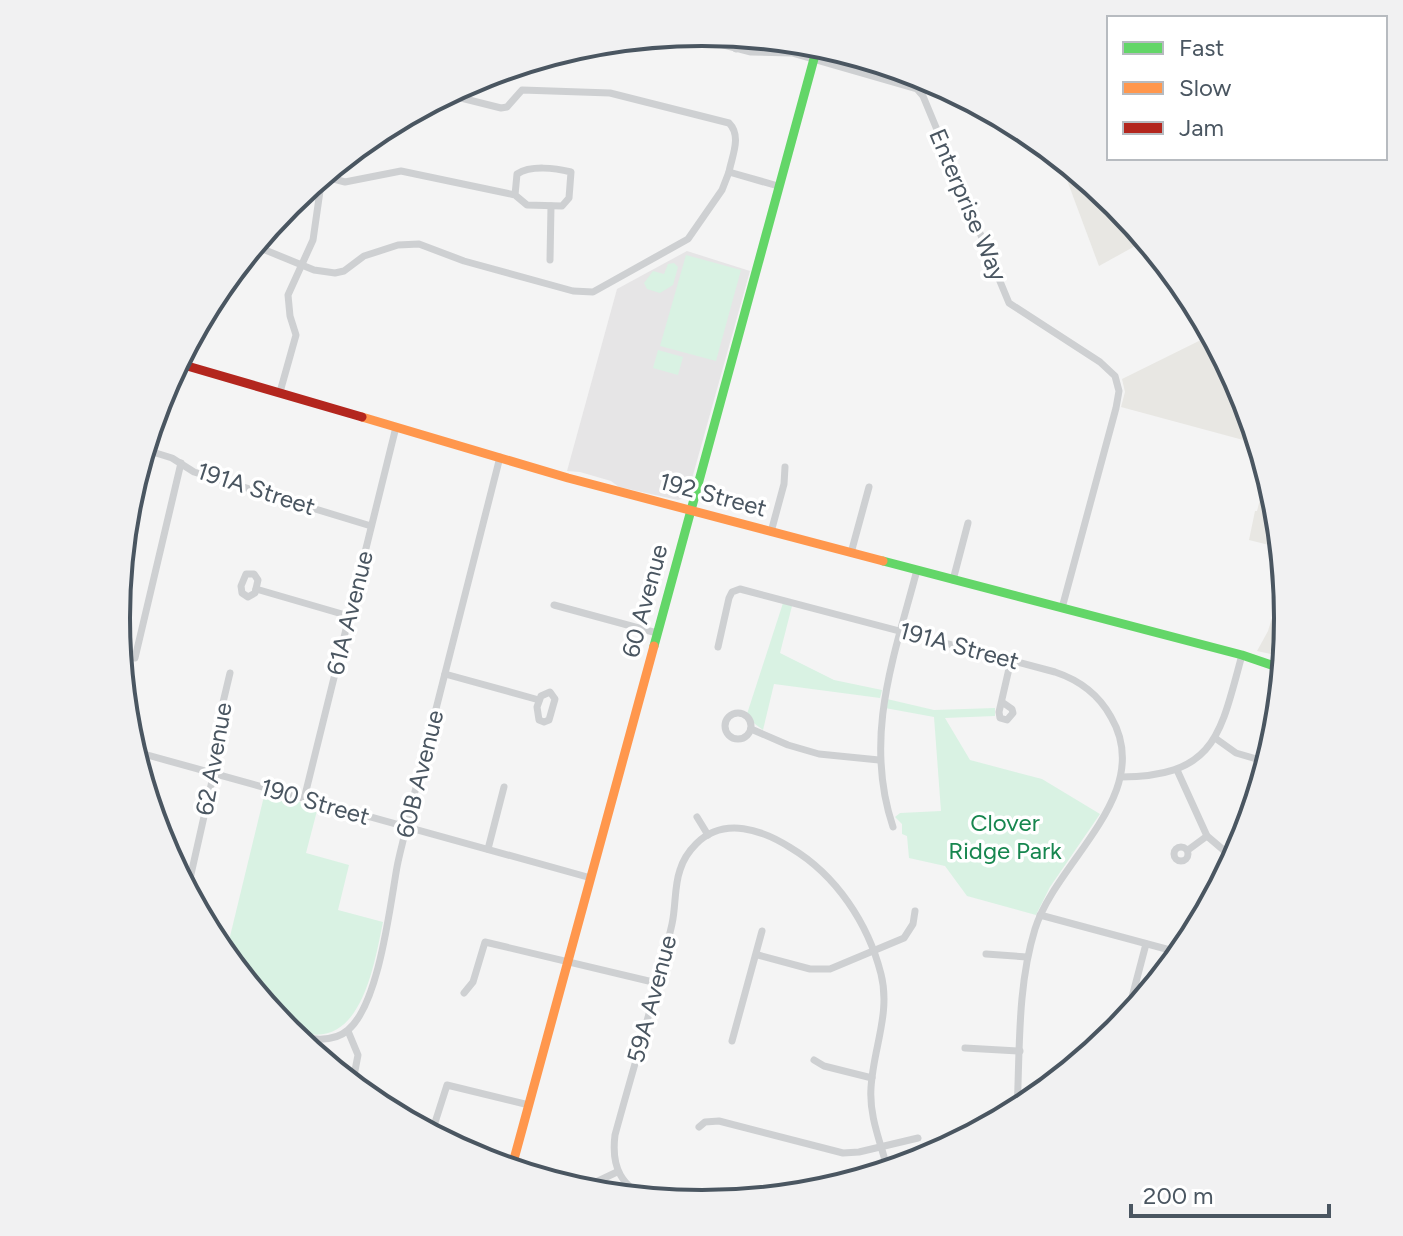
<svg xmlns="http://www.w3.org/2000/svg" width="1403" height="1236" viewBox="0 0 1403 1236" font-family="Figtree,sans-serif">
	<style>
		.commercial { fill: #e8e7e3 }
		.education { fill: #e6e5e6 }
		.green { fill: #d9f2e3 }
		.lines { fill: none; stroke-linecap: round; stroke-linejoin: round }
		.street { stroke: #ced0d2; stroke-width: 7 }
		.fast { stroke: #63d668; stroke-width: 9 }
		.slow { stroke: #ff974d; stroke-width: 9 }
		.jam { stroke: #b3261e; stroke-width: 9 }
		.labels { text-anchor: middle; stroke-width: 7; stroke-linejoin: round; paint-order: stroke }
		.street-label { font-size: 24px; fill: #4a5661; stroke: #fff }
		.park-label { font-size: 24px; fill: #17864f; stroke: #fff }
		.rim { fill: none; stroke: #4a5661; stroke-width: 4 }
	</style>
	<rect width="100%" height="100%" fill="#f4f4f4"/>
	<g class="commercial">
		<path d="M1058 156 1116 204 1146 240 1099 266Z"/>
		<path d="M1211 335 1243 394 1258 444 1121 407 1125 392 1122 379Z"/>
		<path d="M1267 473 1276 504 1281 548 1249 540 1255 511H1257L1262 492 1260 491 1261 485H1264Z"/>
		<path d="M1284 578 1287 618 1284 657 1257 651 1268 631Z"/>
	</g>
	<path class="education" d="M687 251 750 271 688 493 685 498 678 500 619 487 611 481 580 472 567 471 617 289Z"/>
	<g class="green">
		<path d="M686 255 741 270 716 361 660 346Z"/>
		<path d="M674 263 678 267 673 285 660 293 647 289 644 283 653 271 664 274 668 264Z"/>
		<path d="M658 350 683 357 678 375 653 368Z"/>
		<path d="M783 603 792 606 780 653 834 680 882 690 880 698 774 684 763 730 755 724 747 714Z"/>
		<path d="M887 699 934 710 995 708V716L945 718 970 760 1042 779 1100 814 1050 887 1036 915 967 896 945 866 909 858 907 836 902 834V824L895 817 900 813 941 811 934 717 885 708Z"/>
		<path d="M265 792 318 807 306 853 349 865 338 910 383 922C375 960 363 1043 309 1034 301 1032 287 1030 280 1024 260 1005 243 979 225 957Z"/>
	</g>
	<g class="lines">
		<g class="street">
			<path d="M681 34 751 52 792 53 917 89 923 96 1009 303 1100 362 1115 376 1119 391 1116 408 1062 608"/>
			<path d="M736 49 740 36"/>
			<path d="M445 94 501 108 507 107 522 90 610 93 729 123C742 136 732 156 729 172"/>
			<path d="M326 177 345 182 401 171 515 195 527 205 562 206 569 198 571 172C555 168 531 165 517 174L515 195"/>
			<path d="M253 245 314 270 335 273 344 271 364 256 398 245 419 244 464 261 573 291 593 292 688 239 722 190 729 172 778 186"/>
			<path d="M550 260 551 206"/>
			<path d="M280 392 296 335 290 316 288 295 313 240 320 191 330 168"/>
			<path d="M143 449 172 458 194 472 371 526"/>
			<path d="M771 532 784 484 785 467"/>
			<path d="M851 553 869 487"/>
			<path d="M246 574H254L258 580 255 593 248 597 242 593 241 586Z"/>
			<path d="M953 580 968 523"/>
			<path d="M256 589 349 616"/>
			<path d="M554 605 657 633"/>
			<path d="M718 647 729 598 732 592 740 589 1055 672C1079 680 1099 695 1111 717 1156 794 1056 861 1035 929 1017 987 1020 1051 1017 1111"/>
			<path d="M135 658 181 463"/>
			<path d="M445 674 539 700"/>
			<path d="M550 692 555 699 549 720 544 722 539 720 537 707 541 696Z"/>
			<path d="M1002 702 1012 709 1013 713 1007 720 1000 718 999 712 1011 660"/>
			<circle cx="738" cy="726" r="13"/>
			<path d="M751 729 788 745 819 754 879 760"/>
			<path d="M1215 738 1236 753 1267 762"/>
			<path d="M133 751 591 878"/>
			<path d="M1177 770 1207 836 1234 859"/>
			<path d="M1121 777C1216 776 1220 735 1242 655"/>
			<path d="M304 799 396 427"/>
			<path d="M697 817 708 835"/>
			<path d="M893 827C863 737 894 657 917 570"/>
			<circle cx="1181" cy="854" r="7"/>
			<path d="M488 849 504 787"/>
			<path d="M1188 850 1207 836"/>
			<path d="M187 892 212 781 220 715 230 673"/>
			<path d="M1040 915 1181 953"/>
			<path d="M986 954 1027 957"/>
			<path d="M758 955 810 969H830L904 938 913 924 915 911"/>
			<path d="M464 993 473 982 485 942 657 983"/>
			<path d="M1126 1020 1146 944"/>
			<path d="M348 1031 358 1055 352 1086"/>
			<path d="M289 1034C308 1039 332 1044 348 1030 379 1004 390 906 397 867 400 851 405 835 408 819L500 457"/>
			<path d="M732 1041 762 931"/>
			<path d="M965 1048 1020 1051"/>
			<path d="M814 1060 824 1066 872 1078"/>
			<path d="M699 1127 705 1122 719 1121 843 1153 859 1152 918 1138"/>
			<path d="M431 1135 447 1085 529 1105"/>
			<path d="M596 1182 617 1172"/>
			<path d="M652 1199C621 1188 611 1167 615 1135 634 1065 656 995 672 924 676 906 674 887 680 870 683 860 689 851 696 844 724 816 763 830 791 848 836 875 868 923 881 974 891 1013 873 1049 871 1088 869 1117 881 1143 888 1171"/>
		</g>
		<g class="fast">
			<path d="M883 561 1242 655 1283 669"/>
			<path d="M654 646 818 44"/>
		</g>
		<g class="slow">
			<path d="M362 417 568 478 883 561"/>
			<path d="M511 1170 654 646"/>
		</g>
		<path class="jam" d="M177 363 362 417"/>
	</g>
	<g class="labels">
		<g class="street-label">
			<text transform="translate(968 205) rotate(67)" y="8">Enterprise Way</text>
			<text transform="translate(256 489) rotate(18)" y="8">191A Street</text>
			<text transform="translate(713 495) rotate(15)" y="8">192 Street</text>
			<text transform="translate(645 601) rotate(-75)" y="8">60 Avenue</text>
			<text transform="translate(350 613) rotate(-76)" y="8">61A Avenue</text>
			<text transform="translate(959 646) rotate(15)" y="8">191A Street</text>
			<text transform="translate(214 759) rotate(-80)" y="8">62 Avenue</text>
			<text transform="translate(420 774) rotate(-76)" y="8">60B Avenue</text>
			<text transform="translate(315 802) rotate(16)" y="8">190 Street</text>
			<text transform="translate(652 999) rotate(-75)" y="8">59A Avenue</text>
		</g>
		<g class="park-label">
			<text x="1005" y="831">Clover<tspan x="1005" dy="28">Ridge Park</tspan></text>
		</g>
	</g>
	<path d="M0 0H1403V1236H0ZM130 618a572 572 0 1 1 1144 0a572 572 0 1 1-1144 0Z" fill="#f1f1f2" fill-rule="evenodd"/>
	<path class="rim" d="M130 618a572 572 0 1 1 1144 0a572 572 0 1 1-1144 0Z"/>
	<rect x="1107" y="16" width="280" height="144" fill="#ffffff" stroke="#b7bbc0" stroke-width="2"/>
	<rect x="1123" y="42" width="40" height="12" fill="#63d668" stroke="#b7bbc0" stroke-width="2"/>
	<text x="1179" y="56" font-size="24" fill="#4a5661">Fast</text>
	<rect x="1123" y="82" width="40" height="12" fill="#ff974d" stroke="#b7bbc0" stroke-width="2"/>
	<text x="1179" y="96" font-size="24" fill="#4a5661">Slow</text>
	<rect x="1123" y="122" width="40" height="12" fill="#b3261e" stroke="#b7bbc0" stroke-width="2"/>
	<text x="1179" y="136" font-size="24" fill="#4a5661">Jam</text>
	<path d="M1131 1204v12h198v-12" fill="none" stroke="#4a5661" stroke-width="4"/>
	<text x="1143" y="1204" font-size="24" fill="#4a5661" stroke="#ffffff" stroke-width="6" paint-order="stroke">200 m</text>
</svg>
